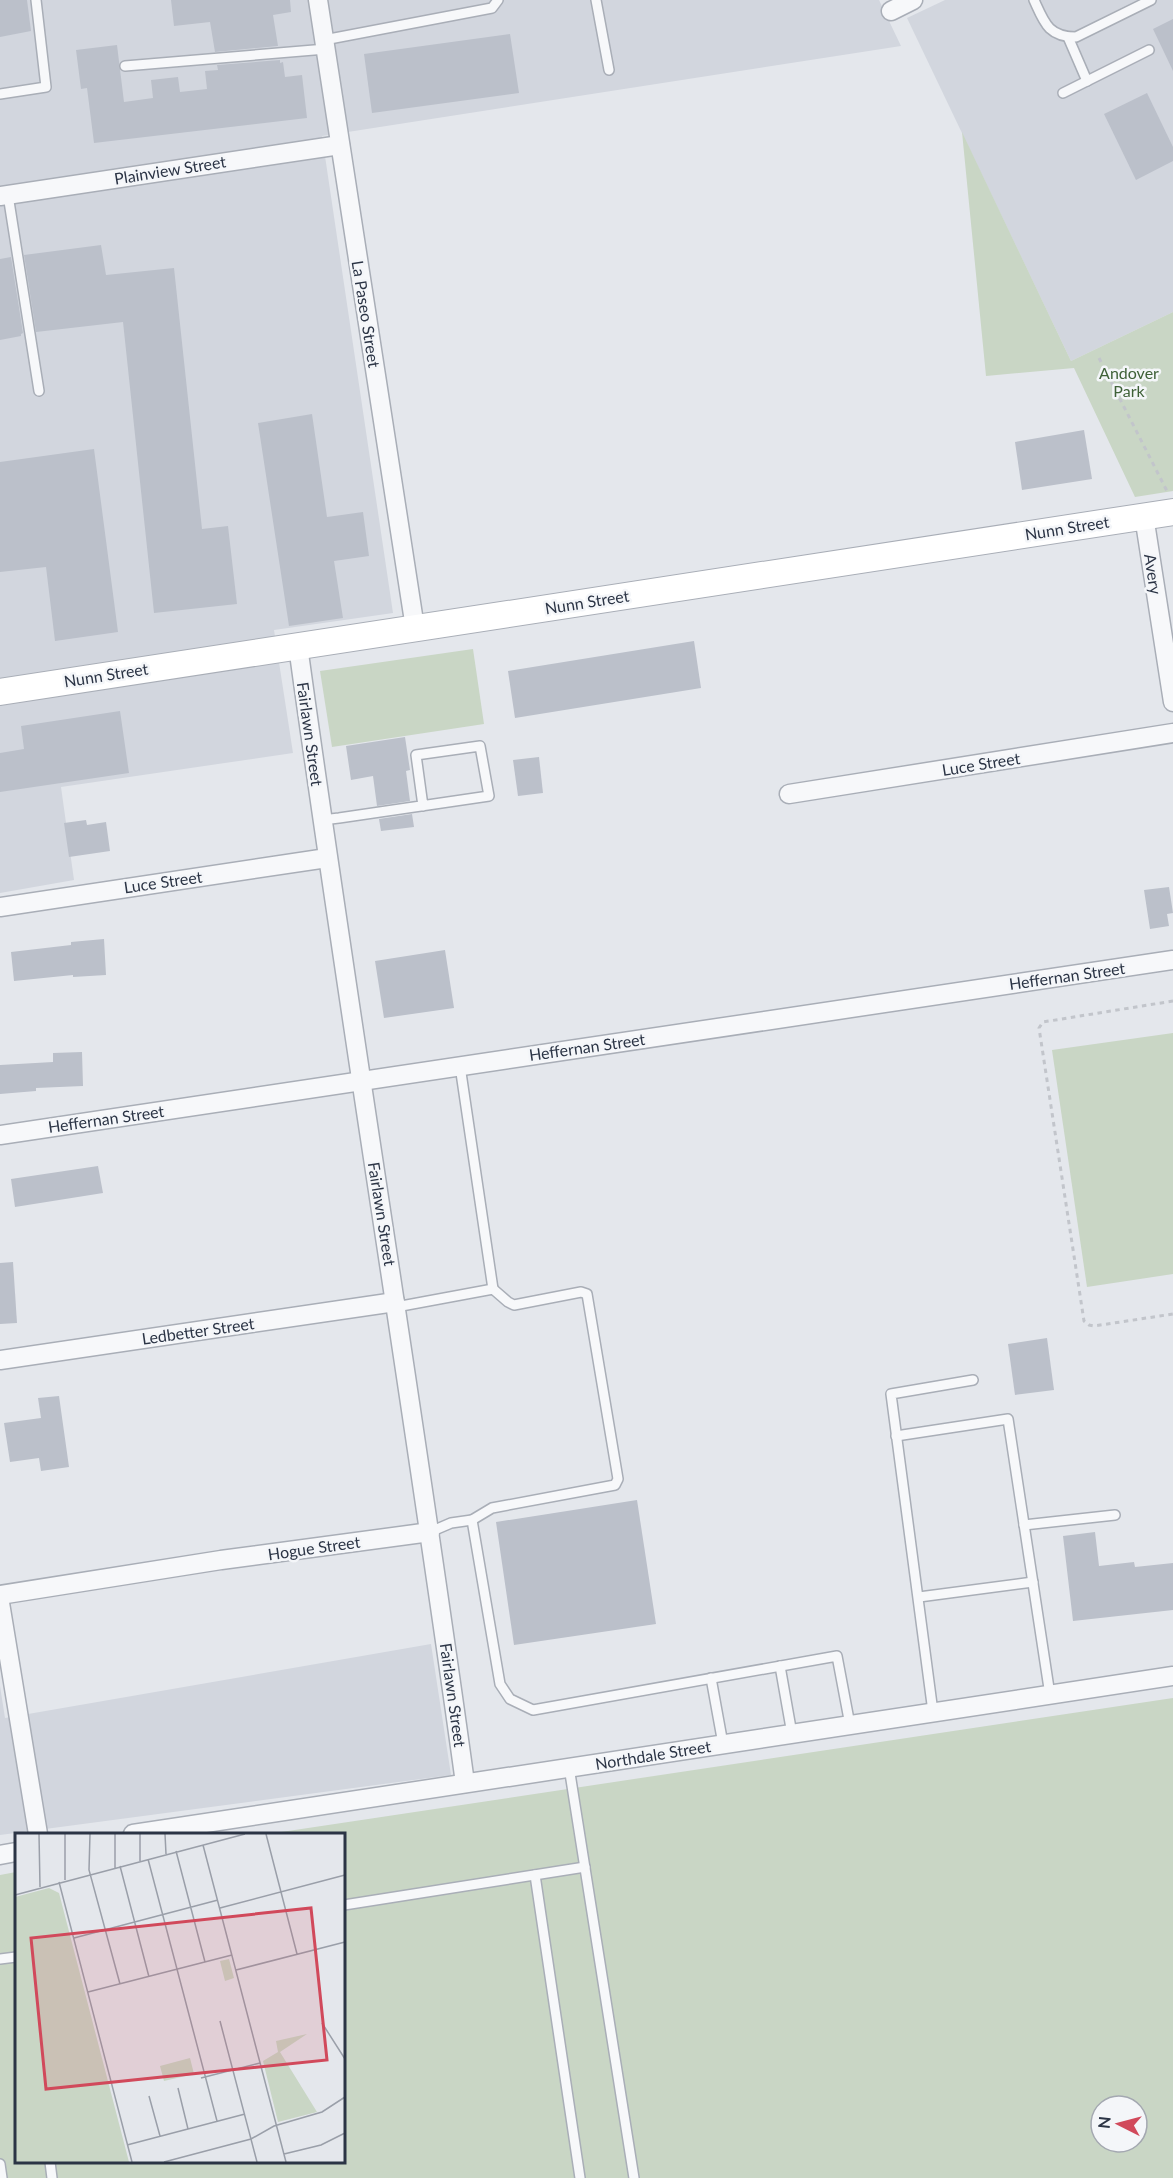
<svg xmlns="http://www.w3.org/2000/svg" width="1173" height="2178" viewBox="0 0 1173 2178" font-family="Lato,sans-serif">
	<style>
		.built { fill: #d2d6de }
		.green { fill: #c9d6c5; fill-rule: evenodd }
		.building { fill: #bbc0ca }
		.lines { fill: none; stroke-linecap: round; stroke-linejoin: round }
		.lane-casing { stroke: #a9aeb7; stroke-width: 12 }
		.street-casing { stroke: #a9aeb7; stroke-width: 21 }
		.secondary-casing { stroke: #a9aeb7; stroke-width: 28 }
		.path { stroke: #c2c5cb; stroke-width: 3; stroke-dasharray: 4.5 4.5; stroke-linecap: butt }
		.lane { stroke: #f7f8fa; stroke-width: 9 }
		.street { stroke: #f7f8fa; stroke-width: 18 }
		.secondary { stroke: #fff; stroke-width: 26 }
		.labels { text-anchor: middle; stroke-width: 5; stroke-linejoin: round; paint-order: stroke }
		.street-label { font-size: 16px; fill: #2b3445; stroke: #f4f6f9 }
		.park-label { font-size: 16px; fill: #3f6138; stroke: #f4f6f9 }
		.inset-road { fill: none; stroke: #9a9fa9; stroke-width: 1.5 }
		.view { fill: #d1495b; fill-opacity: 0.15; stroke: #d1495b; stroke-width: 3 }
		.inset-edge { fill: none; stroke: #2b3445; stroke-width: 3 }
	</style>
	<rect width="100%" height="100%" fill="#e4e7ec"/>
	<g class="built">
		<path d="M0 0H879L901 46 322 136 393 613 274 630 293 753 61 787 74 880 0 893Z"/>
		<path d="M945 0H1173V312L1071 361 907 18Z"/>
		<path d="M431 1644 451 1775 0 1835V1686L5 1718Z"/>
	</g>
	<g class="green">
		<path d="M962 132 1071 361 1173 312V491L1135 497 1074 368 986 376Z"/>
		<path d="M473 649 484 724 332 747 320 671Z"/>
		<path d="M1173 1033V1274L1087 1287 1052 1050Z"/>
		<path d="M1173 1698V2178H0V1875L16 1872V2162H344V1834H268ZM1101 2106H1137V2142H1101Z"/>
	</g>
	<g class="building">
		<path d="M0 0H27L31 31 0 37Z"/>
		<path d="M171 0H290L291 12 273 15 278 46 215 52 210 22 174 26Z"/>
		<path d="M1173 19V71L1153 29Z"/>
		<path d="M510 34 519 93 372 113 364 54Z"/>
		<path d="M117 45 124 102 153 98 151 80 178 77 180 92 207 89 205 71 218 70 217 65 280 60V63L283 62 285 77 302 75 307 118 94 143 87 88 81 89 76 50Z"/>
		<path d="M1147 93 1173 147V161L1136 180 1104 114Z"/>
		<path d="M101 245 106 275 174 268 202 529 228 526 237 604 154 613 123 322 36 332 24 255Z"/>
		<path d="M11 257 23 333 21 334V336L0 340V259Z"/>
		<path d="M312 414 327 517 363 512 369 556 334 561 343 618 289 626 258 423Z"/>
		<path d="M1084 430 1092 479 1022 490 1015 442Z"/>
		<path d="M94 449 118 632 55 641 46 567 0 572V462Z"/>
		<path d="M694 641 701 688 515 718 508 671Z"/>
		<path d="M120 711 129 773 0 792V753L24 749 21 726Z"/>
		<path d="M405 737 410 770 406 771 410 801 377 806 373 776 351 780 346 746Z"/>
		<path d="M539 757 543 793 518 796 513 760Z"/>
		<path d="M412 814 414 827 381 831 379 819Z"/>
		<path d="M86 820 87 825 106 822 110 851 69 857 64 823Z"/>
		<path d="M1169 887 1173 913 1167 914 1169 926 1150 929 1144 890Z"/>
		<path d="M104 939 106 975 73 977V975L14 981 11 952 71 945V942Z"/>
		<path d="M445 950 454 1008 384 1018 375 961Z"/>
		<path d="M82 1052 83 1086 36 1088V1091L0 1094V1065L53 1062V1053Z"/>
		<path d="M98 1166 103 1193 15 1207 11 1179Z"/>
		<path d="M13 1262 17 1323 0 1324V1263Z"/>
		<path d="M1047 1338 1054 1390 1015 1395 1008 1344Z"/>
		<path d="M59 1396 69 1467 41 1471 39 1458 10 1462 4 1423 41 1418 38 1398Z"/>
		<path d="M637 1500 656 1624 514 1645 496 1522Z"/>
		<path d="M1095 1532 1099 1566 1134 1562 1135 1567 1173 1563V1610L1073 1621 1063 1536Z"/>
	</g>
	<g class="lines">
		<g class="lane-casing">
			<g id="lane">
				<path d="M596 0 609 70"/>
				<path d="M1034 0C1044 22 1048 37 1076 37L1151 0"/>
				<path d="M1068 37 1087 81"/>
				<path d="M324 40 492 8 498 0"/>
				<path d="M125 66 326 49"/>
				<path d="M1063 93 1149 50"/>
				<path d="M0 94 46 87 36 0"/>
				<path d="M8 195 39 391"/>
				<path d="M322 820 339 818 489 796 480 746 416 755 423 806"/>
				<path d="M460 1066 493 1289"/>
				<path d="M396 1307 493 1289 508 1302 514 1305 581 1292 587 1294 618 1479 615 1485 492 1508 472 1520 451 1523 430 1532"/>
				<path d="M896 1436 1008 1419 1050 1695"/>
				<path d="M472 1520 500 1684 510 1699 533 1710 837 1656 850 1725"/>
				<path d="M1024 1525 1115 1515"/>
				<path d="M919 1597 1033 1582"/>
				<path d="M780 1666 792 1734"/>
				<path d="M711 1678 723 1744"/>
				<path d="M933 1712 891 1394 973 1380"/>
				<path d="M569 1767 634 2178"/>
				<path d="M535 1875 580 2178"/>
				<path d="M344 1905 585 1867"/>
				<path d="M0 1959 16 1957"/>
				<path d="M50 2162 52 2178"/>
				<path d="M0 2164 2 2178"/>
			</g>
		</g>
		<g class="street-casing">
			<g id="street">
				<path d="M318 0 415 628"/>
				<path d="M891 11 913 0"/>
				<path d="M0 196 340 145"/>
				<path d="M1144 516 1173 702"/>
				<path d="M298 646C350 1025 413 1403 465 1783"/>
				<path d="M789 794 1173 733"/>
				<path d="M0 907 327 858"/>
				<path d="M0 1135 1173 960"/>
				<path d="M0 1360 395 1302"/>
				<path d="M0 1595 221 1560 430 1532"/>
				<path d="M0 1603 38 1834"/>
				<path d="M133 1834 1173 1676"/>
				<path d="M0 1855 16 1852"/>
			</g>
		</g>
		<g class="secondary-casing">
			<path id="secondary" d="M0 692 1173 512"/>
		</g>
		<g class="path">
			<path d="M1099 358 1168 493"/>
			<path d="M1173 1001 1043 1022 1039 1028 1084 1321 1089 1325 1094 1326 1173 1314"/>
		</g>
		<use href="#lane" class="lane"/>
		<use href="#street" class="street"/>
		<use href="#secondary" class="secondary"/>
	</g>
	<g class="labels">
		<g class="street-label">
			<text transform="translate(170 170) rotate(-9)" y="6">Plainview Street</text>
			<text transform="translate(366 314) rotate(81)" y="6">La Paseo Street</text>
			<text transform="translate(1067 528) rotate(-9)" y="6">Nunn Street</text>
			<text transform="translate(1153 574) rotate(81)" y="6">Avery</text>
			<text transform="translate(587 602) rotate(-9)" y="6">Nunn Street</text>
			<text transform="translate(106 675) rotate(-9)" y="6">Nunn Street</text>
			<text transform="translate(310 734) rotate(82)" y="6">Fairlawn Street</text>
			<text transform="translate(981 764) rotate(-9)" y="6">Luce Street</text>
			<text transform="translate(163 882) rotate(-8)" y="6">Luce Street</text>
			<text transform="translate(1067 976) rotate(-8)" y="6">Heffernan Street</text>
			<text transform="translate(587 1047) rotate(-8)" y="6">Heffernan Street</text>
			<text transform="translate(106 1119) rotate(-8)" y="6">Heffernan Street</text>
			<text transform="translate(382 1214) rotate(81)" y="6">Fairlawn Street</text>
			<text transform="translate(198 1331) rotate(-8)" y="6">Ledbetter Street</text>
			<text transform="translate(314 1548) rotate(-8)" y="6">Hogue Street</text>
			<text transform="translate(453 1695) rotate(82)" y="6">Fairlawn Street</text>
			<text transform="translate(653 1755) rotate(-9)" y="6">Northdale Street</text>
		</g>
		<g class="park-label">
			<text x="1129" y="379">Andover<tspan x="1129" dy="18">Park</tspan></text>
		</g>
	</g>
	<g transform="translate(15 1833)">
		<rect width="330" height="330" fill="#e4e7ec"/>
		<path d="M34 55 44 60 114 329H0V64ZM214 126 219 145 210 148 205 128ZM292 201 265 219 302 279 263 289 248 228 263 219 261 208ZM175 225 179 241 149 248 145 233Z" fill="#c9d6c5"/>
		<path class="inset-road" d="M24 1 25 54M50 1V47M75 1 74 37 105 151M125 1V28M150 1 151 21M251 1 282 121M188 12 271 329M161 18 190 129M133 26 202 288M105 33 134 144M100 35V1M44 49 117 329M0 62 230 1M205 75 330 42M59 105 203 67M221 137 330 109M73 159 217 122M205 188 242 329M307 190 330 226M186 245 245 230M163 255 173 296M134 263 145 303M112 312 230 281M269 321 306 312 330 300M149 329 236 306 259 293 307 279 330 264"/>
		<path class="view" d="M296 75 312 227 31 256 16 105Z"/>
		<rect width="330" height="330" class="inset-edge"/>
	</g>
	<g transform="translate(1119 2124) rotate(276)"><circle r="28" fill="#f4f6f9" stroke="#a4a8b1" stroke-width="1.5"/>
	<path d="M0-4.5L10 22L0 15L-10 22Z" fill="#d1495b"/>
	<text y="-9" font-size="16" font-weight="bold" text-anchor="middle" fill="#2b3445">N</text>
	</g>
</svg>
